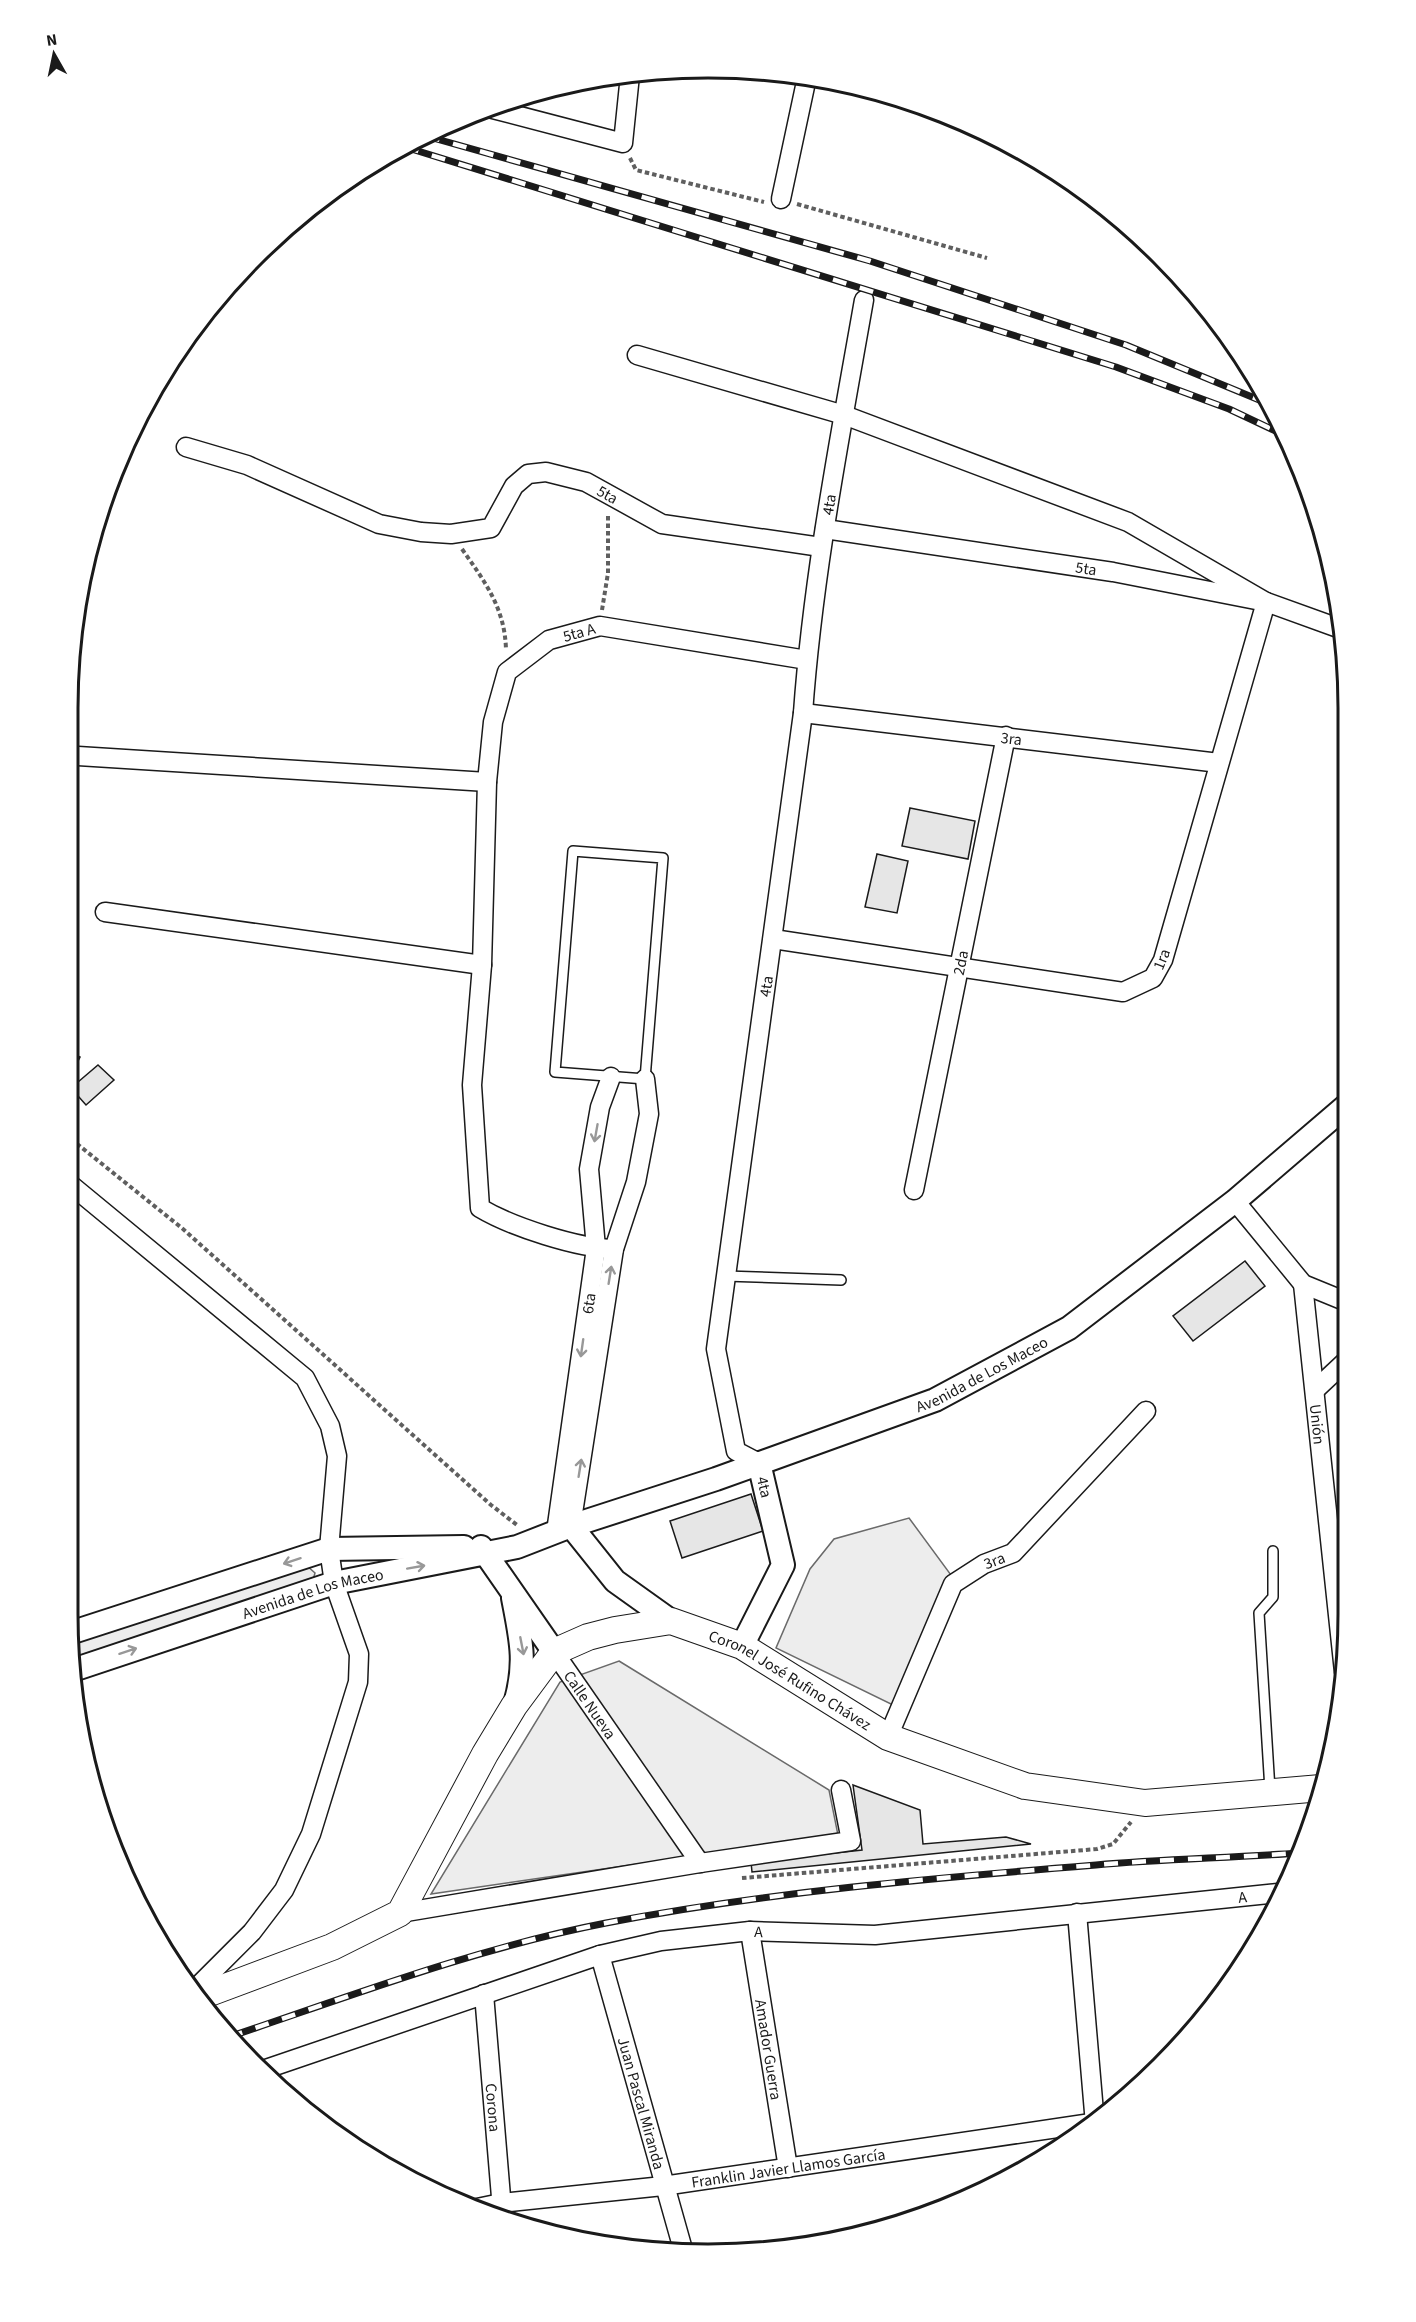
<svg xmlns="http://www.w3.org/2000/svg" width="1416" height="2322" viewBox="0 0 1416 2322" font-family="'Source Sans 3',sans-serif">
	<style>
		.built { fill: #ededed; stroke: #6a6a6a; stroke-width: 1.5 }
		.building { fill: #e6e6e6; stroke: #1a1a1a; stroke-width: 1.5 }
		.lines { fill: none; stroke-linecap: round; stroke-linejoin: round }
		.service-casing { stroke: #1a1a1a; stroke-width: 12 }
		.minor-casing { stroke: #1a1a1a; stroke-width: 21 }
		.tertiary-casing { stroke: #1a1a1a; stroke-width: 26 }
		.secondary-casing { stroke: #1a1a1a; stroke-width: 28 }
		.path { stroke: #5f5f5f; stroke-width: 4; stroke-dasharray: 4.5 3; stroke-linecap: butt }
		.service { stroke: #fff; stroke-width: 9 }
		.minor { stroke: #fff; stroke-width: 18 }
		.tertiary { stroke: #fff; stroke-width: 22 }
		.secondary { stroke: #fff; stroke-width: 26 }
		.rail-casing { stroke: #1a1a1a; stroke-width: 7 }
		.rail { stroke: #fff; stroke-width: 4.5; stroke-dasharray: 14; stroke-linecap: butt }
		.oneway { stroke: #989898 }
		.labels { text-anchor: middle; stroke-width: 4.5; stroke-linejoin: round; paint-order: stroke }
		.street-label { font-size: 16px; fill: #1a1a1a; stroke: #fff }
		.rim { fill: none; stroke: #1a1a1a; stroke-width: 3 }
	</style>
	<rect width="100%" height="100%" fill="#fff"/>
	<g class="built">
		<path d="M909 1518 951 1575 893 1705 776 1648 810 1569 834 1539Z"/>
		<path d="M306 1565 315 1573 313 1580 73 1658V1638Z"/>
		<path d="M619 1661 829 1790 838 1835 431 1894 560 1682Z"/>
	</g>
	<g class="building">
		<path d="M910 808 975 821 968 859 902 846Z"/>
		<path d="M877 854 908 861 897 913 865 907Z"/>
		<path d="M70 1052 80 1057 71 1075Z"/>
		<path d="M98 1065 114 1080 86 1105 71 1088Z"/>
		<path d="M1245 1261 1265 1286 1193 1341 1173 1316Z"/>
		<path d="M751 1494 763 1531 682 1558 670 1521Z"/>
		<path d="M853 1785 920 1810 923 1844 1006 1837 1031 1844 752 1872 751 1862 862 1850Z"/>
	</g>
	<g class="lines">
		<g class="service-casing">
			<g id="service">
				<path d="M573 851 663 858 645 1079 555 1072Z"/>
				<path d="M725 1276 841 1280"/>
				<path d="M1270 1790 1259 1613 1273 1597V1551"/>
			</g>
		</g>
		<g class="minor-casing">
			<g id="minor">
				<path d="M489 108 623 143 630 75"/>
				<path d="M781 199 807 77"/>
				<path d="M637 355 844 415 1128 522 1266 602 1163 960 1153 978 1123 992 773 939"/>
				<path id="s1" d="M186 447 247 465 379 524 421 532 451 534 491 528 514 486 528 474 546 472 586 482 662 524 821 547"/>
				<path id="s2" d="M825 529 1113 572 1266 602 1341 629"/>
				<path id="s3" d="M803 713 1219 763"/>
				<path d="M78 756 487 782"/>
				<path d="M105 912 482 965"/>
				<path d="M71 1185 305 1378 330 1426 337 1456 329 1549 334 1583 359 1654 358 1682 311 1834 284 1890 252 1932 192 1992"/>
				<path id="s4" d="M914 1190 1006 736"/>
				<path d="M1235 1201 1303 1284 1347 1302"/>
				<path id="s5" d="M614 1249C577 1248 512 1227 480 1208L472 1085 482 965 487 782 493 722 507 672 549 640 600 626 807 660"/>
				<path id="s6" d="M1303 1284 1344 1672"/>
				<path d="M1315 1390 1347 1360"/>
				<path id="s7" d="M759 1463 736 1451 716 1349 803 713C813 574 840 437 864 300"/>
				<path d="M571 1526 614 1249 636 1182 649 1114 645 1079"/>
				<path id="s8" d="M556 1532 596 1248 589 1169 600 1107 611 1077"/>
				<path id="s9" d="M554 1652 700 1863"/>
				<path id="s10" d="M888 1737 953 1584 984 1564 1013 1553 1146 1411"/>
				<path d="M400 1913 700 1863 851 1841 841 1790"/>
				<path d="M1077 1913 1095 2124"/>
				<path id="s11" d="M750 1931 788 2168"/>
				<path id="s12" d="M600 1955 684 2253"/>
				<path id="s13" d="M484 1994 503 2221"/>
				<path id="s14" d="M260 2071 600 1955 661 1941 750 1931 875 1935 1278 1893"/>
				<path id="s15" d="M477 2208 501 2203 663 2186 1098 2122"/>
			</g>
		</g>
		<g class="tertiary-casing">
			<g id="tertiary">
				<path d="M571 1526 615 1581 671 1621"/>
				<path d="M481 1547 554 1652"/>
				<path d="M513 1598C521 1640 527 1662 515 1704"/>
				<path d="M73 1632 329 1549 464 1547"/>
				<path d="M742 1646 783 1565 759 1463"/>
				<path id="s16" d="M73 1670 334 1583 517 1547 571 1526 716 1479 935 1400 1069 1328 1235 1201 1347 1105"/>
			</g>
		</g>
		<g class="secondary-casing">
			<g id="secondary">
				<path id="s17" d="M196 1998 332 1947 400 1913 485 1754 514 1706 554 1652 588 1637 615 1630 671 1621 742 1646 888 1737 1025 1786 1145 1803 1321 1788"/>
			</g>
		</g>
		<g class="path">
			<path d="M630 158 636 170 764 202"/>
			<path d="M797 204 987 258"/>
			<path d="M462 549C485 582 505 608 506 650"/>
			<path d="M602 610 608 573V513"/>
			<path d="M71 1139 183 1229 491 1505 517 1525"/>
			<path d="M742 1878 1097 1849 1113 1844 1131 1822"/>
		</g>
		<use href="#service" class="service"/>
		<use href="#minor" class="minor"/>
		<use href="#tertiary" class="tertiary"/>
		<use href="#secondary" class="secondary"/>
		<g class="rail-casing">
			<g id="rail">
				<path d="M426 136 870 261 1126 345 1269 404"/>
				<path d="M405 147 1116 367 1229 409 1282 434"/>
				<path d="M229 2037C353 1995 477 1948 606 1923 767 1892 933 1878 1096 1865 1163 1859 1231 1858 1298 1853"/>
			</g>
		</g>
		<use href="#rail" class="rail"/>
	</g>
	<defs><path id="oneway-shaft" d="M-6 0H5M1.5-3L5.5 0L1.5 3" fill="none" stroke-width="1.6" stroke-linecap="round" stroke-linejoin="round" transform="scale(1.5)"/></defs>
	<g class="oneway">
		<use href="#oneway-shaft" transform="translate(596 1133) rotate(100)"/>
		<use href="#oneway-shaft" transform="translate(610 1275) rotate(-81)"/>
		<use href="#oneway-shaft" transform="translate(582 1348) rotate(98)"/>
		<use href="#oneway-shaft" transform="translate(580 1468) rotate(-81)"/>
		<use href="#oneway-shaft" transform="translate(292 1561) rotate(162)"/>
		<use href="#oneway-shaft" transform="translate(416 1567) rotate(-10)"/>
		<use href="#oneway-shaft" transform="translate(522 1646) rotate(79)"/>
		<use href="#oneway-shaft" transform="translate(128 1651) rotate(-18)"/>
	</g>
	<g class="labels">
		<g class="street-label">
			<text dy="6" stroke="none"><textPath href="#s1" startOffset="472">5ta</textPath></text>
			<text dy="6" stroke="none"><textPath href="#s7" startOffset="982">4ta</textPath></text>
			<text dy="6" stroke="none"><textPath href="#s2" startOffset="264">5ta</textPath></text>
			<text dy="6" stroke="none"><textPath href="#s5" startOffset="764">5ta A</textPath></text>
			<text dy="6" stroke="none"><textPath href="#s3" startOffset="210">3ra</textPath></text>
			<text transform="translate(1161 959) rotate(-68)" y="6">1ra</text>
			<text dy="6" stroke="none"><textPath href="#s4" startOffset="232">2da</textPath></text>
			<text dy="6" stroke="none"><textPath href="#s7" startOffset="496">4ta</textPath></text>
			<text dy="6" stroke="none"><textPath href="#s8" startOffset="231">6ta</textPath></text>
			<text dy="6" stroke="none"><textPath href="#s16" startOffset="958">Avenida de Los Maceo</textPath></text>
			<text dy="6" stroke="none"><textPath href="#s6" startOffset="141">Unión</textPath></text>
			<text transform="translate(765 1487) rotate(77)" y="6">4ta</text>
			<text dy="6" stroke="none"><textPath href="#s10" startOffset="214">3ra</textPath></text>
			<text dy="6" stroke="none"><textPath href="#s16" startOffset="252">Avenida de Los Maceo</textPath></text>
			<text dy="6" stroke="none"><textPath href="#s17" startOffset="780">Coronel José Rufino Chávez</textPath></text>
			<text dy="6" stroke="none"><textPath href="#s9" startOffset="64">Calle Nueva</textPath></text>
			<text dy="6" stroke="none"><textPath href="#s14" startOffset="1006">A</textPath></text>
			<text dy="6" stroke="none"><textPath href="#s14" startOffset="520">A</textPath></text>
			<text dy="6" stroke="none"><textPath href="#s11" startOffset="120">Amador Guerra</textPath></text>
			<text dy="6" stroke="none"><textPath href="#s12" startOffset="154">Juan Pascal Miranda</textPath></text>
			<text dy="6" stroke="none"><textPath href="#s13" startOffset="114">Corona</textPath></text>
			<text dy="6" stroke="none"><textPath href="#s15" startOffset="314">Franklin Javier Llamos García</textPath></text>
		</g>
	</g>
	<path d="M0 0H1416V2322H0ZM708 78H708A630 630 0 0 1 1338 708V1614A630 630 0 0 1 708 2244H708A630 630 0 0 1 78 1614V708A630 630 0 0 1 708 78Z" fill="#fff" fill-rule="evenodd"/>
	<path class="rim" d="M708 78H708A630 630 0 0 1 1338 708V1614A630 630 0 0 1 708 2244H708A630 630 0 0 1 78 1614V708A630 630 0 0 1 708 78Z"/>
	<g transform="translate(54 54) rotate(351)" stroke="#ffffff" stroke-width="4.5" paint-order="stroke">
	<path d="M0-4.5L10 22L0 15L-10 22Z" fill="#1a1a1a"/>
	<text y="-9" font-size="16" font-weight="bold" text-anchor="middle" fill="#1a1a1a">N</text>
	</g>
</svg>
